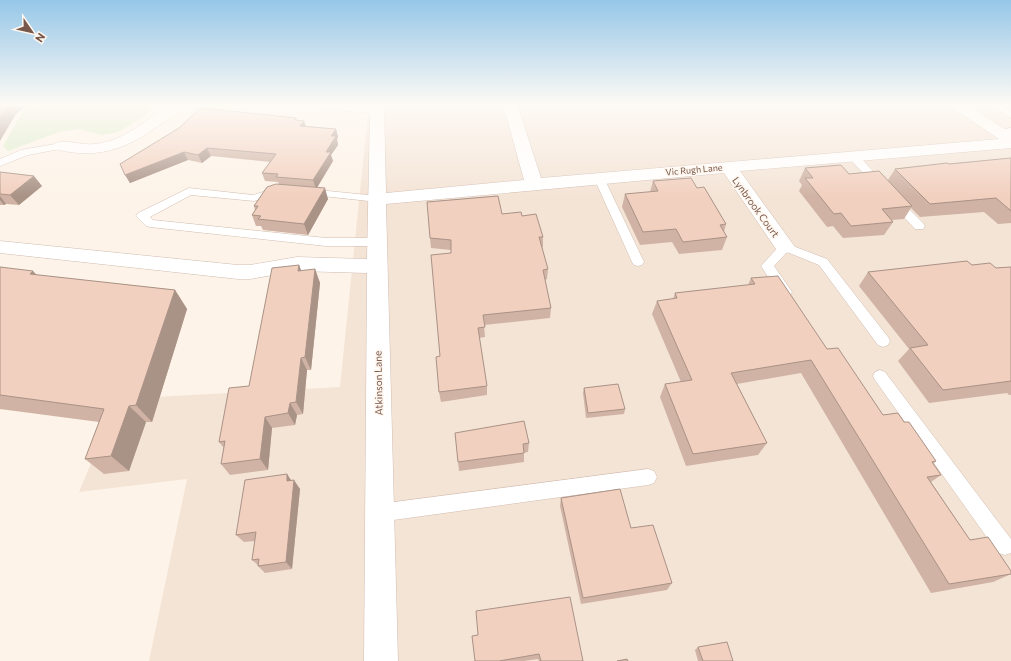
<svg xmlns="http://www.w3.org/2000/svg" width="1011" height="661" viewBox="0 0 1011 661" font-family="Commissioner,sans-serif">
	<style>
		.residential { fill: #f4e4d6 }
		.green { fill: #d8ebc6 }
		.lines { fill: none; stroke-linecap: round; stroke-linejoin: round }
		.lane-casing { stroke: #d1bcb0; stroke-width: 1 }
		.street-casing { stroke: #d1bcb0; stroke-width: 1 }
		.lane { fill: #fff; fill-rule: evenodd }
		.street { fill: #fff; fill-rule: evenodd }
		.wall { fill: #d0b3a4 }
		.shaded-wall { fill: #a99286 }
		.building { fill: #f2d0bf; stroke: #a99286 }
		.labels { text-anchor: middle; stroke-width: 3; stroke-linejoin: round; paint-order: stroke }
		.far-street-label { font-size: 9px; fill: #77584b; stroke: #fff7ef }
		.street-label { font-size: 10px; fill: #77584b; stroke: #fff7ef }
	</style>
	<rect width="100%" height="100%" fill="#fdf3e8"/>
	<path class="residential" d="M369 104H1011V661H149L187 479 79 492 118 399 340 387Z"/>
	<path class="green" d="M38 104H152L153 106 147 114 122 130 114 133 102 135 79 129 59 132 8 151 3 146 23 111Z"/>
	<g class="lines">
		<g class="lane-casing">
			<g id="lane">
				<path d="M990 104H1001L1011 111V118Z"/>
				<path d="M1011 128V134L999 136 994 133 996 131Z"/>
				<path d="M61 143 65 144 66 146 65 148 28 155 0 166V159L21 150Z"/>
				<path d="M853 153 857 154 884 183 885 185 884 187H876L849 158 848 156 849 154Z"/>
				<path d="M599 175 604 178 644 262 642 265 638 266 634 265 632 262 594 178Z"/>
				<path d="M279 187 283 188 285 190 283 192 254 201 191 195 150 217 153 220 326 238H377L381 239 383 242 381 245 377 246H326L150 227 146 226 136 216 138 213 189 188 253 195Z"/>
				<path d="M308 189 378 196 382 197 384 199 382 201 378 202 304 194 302 192 304 190Z"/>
				<path d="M894 197 898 198 923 223 925 226 923 229H915L890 202 888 200 890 198Z"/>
				<path d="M785 243 827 259 888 337 890 341 888 345 883 347 878 345 819 265 787 252 774 266 792 292 790 295 785 297 780 295 761 266 781 244Z"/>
				<path d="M880 370 885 372 1011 539V553L1005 555 998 553 875 380 873 376 875 372Z"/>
				<path d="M648 469 654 471 657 477 654 483 648 485 379 522 373 519 370 513 373 507 379 504Z"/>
			</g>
		</g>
		<g class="street-casing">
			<g id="street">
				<path d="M168 104H185C180 112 169 118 161 124 127 149 98 160 55 149L53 146 55 143C68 139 82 146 95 144 123 141 147 121 168 104Z"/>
				<path d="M306 104H384L386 193 524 180 503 104H517L541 178 999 139 947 104H965L1011 133V148L740 171 795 247 792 252 785 253 778 252 724 173 386 204 398 661H364L367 273 297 271 250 279H238L0 253V241L238 265H250L297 257 367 259 370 113 313 108 308 107Z"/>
			</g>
		</g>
		<use href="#lane" class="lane"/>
		<use href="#street" class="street"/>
	</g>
	<g class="wall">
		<path d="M296 118 297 120 306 126 336 129 338 137 337 139 338 145 331 155 333 161 317 188 328 199 308 235 263 230 261 226H256L252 215 255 210 254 206 279 184 278 182 265 181 262 173 270 162 211 156 202 163 188 160 130 183 120 164Z"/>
		<path d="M1011 158V223L998 224 984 212 920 217 911 208 904 219 892 220 893 222 884 235 843 238 833 226 827 227 799 191 802 185 799 181 805 168 849 174 888 180 895 169Z"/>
		<path d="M0 172 42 186 19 205 6 204 4 205H0Z"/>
		<path d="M653 181 697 188 726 224 724 232 727 237 722 250 679 254 672 242 640 245 622 207 625 194 650 192Z"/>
		<path d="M502 214 522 216 543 237V247H542L548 269 547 279 545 280 551 308 550 318 484 325 485 337 479 338 487 386V395L441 402 439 392 440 356 451 250 431 248 430 238Z"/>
		<path d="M299 265 301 271 315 269 320 283 311 370H307L303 414 297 415 295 425 272 428 268 470 230 475 221 464 224 448 219 442 249 386Z"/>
		<path d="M972 265 996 268 1011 267V395H1009L1007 393 929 403 898 361 909 349 859 286 868 272Z"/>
		<path d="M0 267 37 275 175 290 187 309 152 422H146L129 471 104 474 85 459 99 422 0 409Z"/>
		<path d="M751 278 827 349 883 415 904 422 936 461 933 464 941 475 931 482 970 540 1011 571V574L993 582 931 593 801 373 737 384 767 443 758 455 686 466 660 397 665 384 681 382 652 314 657 301 673 299 675 293 748 285Z"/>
		<path d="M584 388 625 409 624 414 586 418 583 393Z"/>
		<path d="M455 433 529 443 528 452 524 453V462L459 471Z"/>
		<path d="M292 481 300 489 292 569 265 573 258 566V565L252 560 255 541 244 542 236 535Z"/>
		<path d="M561 498 672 583 667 590 581 604 560 506Z"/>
		<path d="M472 636 583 661H539L538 659 524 661H475Z"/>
		<path d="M698 647 733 661H698L695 650Z"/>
	</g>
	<g class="shaded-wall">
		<path d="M9 104H29L16 114 0 141V118Z"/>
		<path d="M304 121 307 129 300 126Z"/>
		<path d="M336 129 338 137 337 139 338 145 331 155 333 161 316 189 313 180 326 152 331 136Z"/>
		<path d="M207 148 211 156 202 163 198 155Z"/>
		<path d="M184 152 188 160 130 183 125 175Z"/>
		<path d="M34 176 42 186 19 205 10 195Z"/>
		<path d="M325 188 328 199 308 235 304 224Z"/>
		<path d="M0 196 6 204 4 205 0 200Z"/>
		<path d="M299 265 304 278 298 271Z"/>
		<path d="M315 269 320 283 311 370 305 357Z"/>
		<path d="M33 271 50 289 30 274Z"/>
		<path d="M175 290 187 309 152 422 136 405Z"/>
		<path d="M301 358 307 370 303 414 296 402Z"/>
		<path d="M290 403 297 415 295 425 288 413Z"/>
		<path d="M129 406 146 422 129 471 111 456Z"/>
		<path d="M265 417 272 428 268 470 260 459Z"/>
		<path d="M287 474 293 483 294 480 300 489 292 569 286 562Z"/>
	</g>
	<g class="building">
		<path d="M0 104H9L0 118Z"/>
		<path d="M202 108 296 118 295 120 304 121 300 126 336 129 331 136H336L326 152H331L313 180 276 177 278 174 262 173 276 154 207 148 198 155 184 152 125 175 120 164 179 128 198 110Z"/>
		<path d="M1011 158V210H1010L996 198 930 204 895 169 947 163 949 164Z"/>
		<path d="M841 165 849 174 879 171 912 206 882 209 893 222 851 226 841 213 834 214 805 178H813L805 168Z"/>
		<path d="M0 172 34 176 10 195 0 194Z"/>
		<path d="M691 178 697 188 704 187 726 224 720 225 727 237 683 242 676 229 643 232 625 194 658 191 653 181Z"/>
		<path d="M276 184 325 188 304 224 258 219 261 216 252 215 258 206H254L267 187Z"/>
		<path d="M498 196 502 214 521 212 522 216 536 214 543 237H539L548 269 543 270 551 308 483 315 485 327 478 328 487 386 439 392 436 357 440 356 431 255 451 253V240L430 238 427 202Z"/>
		<path d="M967 261 972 265 990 263 996 268 1011 267V381L943 390 910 348 928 345 868 272Z"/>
		<path d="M299 265 298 271 315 269 305 357 301 358 296 402 290 403 288 413 265 417 260 459 221 464 225 441 219 442 229 388 249 386 272 268Z"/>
		<path d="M0 267 33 271 30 274 175 290 136 405 129 406 111 456 85 459 104 409 0 395Z"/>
		<path d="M778 276 827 349 838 348 883 415 898 413 904 422H909L936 461 932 462 941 475 927 477 970 540 988 537 1011 571V574L949 584 811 360 731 373 767 443 693 454 665 384 692 380 657 301 677 298 675 293 755 284 751 278Z"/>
		<path d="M618 384 625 409 588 413 584 388Z"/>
		<path d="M524 421 529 443 523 444 524 453 458 462 455 433Z"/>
		<path d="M287 474V481L294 480 286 562 258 566 259 559 252 560 256 532 236 535 245 480Z"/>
		<path d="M620 489 631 528 653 525 672 583 583 598 561 498Z"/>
		<path d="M570 597 583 661H541L539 654 499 661H475L472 636 478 635 476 611Z"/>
		<path d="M727 642 733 661H703L698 647Z"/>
		<path d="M627 659 628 661H617Z"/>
	</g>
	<linearGradient id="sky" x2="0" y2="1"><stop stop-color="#96c7e8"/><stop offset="0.53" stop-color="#fefaf5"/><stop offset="1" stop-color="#fefaf5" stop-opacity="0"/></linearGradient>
	<rect width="1011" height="197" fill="url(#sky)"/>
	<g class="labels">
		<g class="far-street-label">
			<text transform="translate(694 170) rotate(-5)" y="3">Vic Rugh Lane</text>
		</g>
		<g class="street-label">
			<text transform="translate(756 207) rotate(54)" y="4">Lynbrook Court</text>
			<text transform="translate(378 383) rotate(-91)" y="4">Atkinson Lane</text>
		</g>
	</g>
	<g transform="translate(32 32) rotate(124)" stroke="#fff7ef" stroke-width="3" paint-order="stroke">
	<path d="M0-3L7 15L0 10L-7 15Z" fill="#77584b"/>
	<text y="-6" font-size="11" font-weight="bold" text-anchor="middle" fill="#77584b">N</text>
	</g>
</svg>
